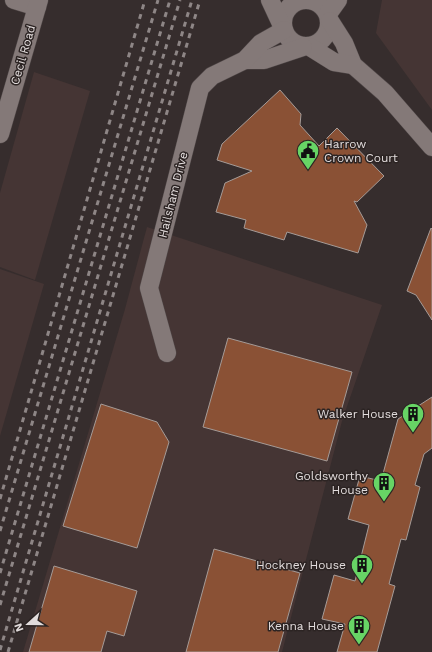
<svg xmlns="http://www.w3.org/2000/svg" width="432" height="652" viewBox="0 0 432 652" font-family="'Work Sans',sans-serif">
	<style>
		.built { fill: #453534 }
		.building { fill: #8a5135; stroke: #a59b97 }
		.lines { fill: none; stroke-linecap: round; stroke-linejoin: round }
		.minor-casing { stroke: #514949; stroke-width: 19 }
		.minor { stroke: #847978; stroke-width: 18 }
		.rail { stroke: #8e8686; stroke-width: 3; stroke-dasharray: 5 5; stroke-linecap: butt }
		.labels { text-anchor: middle; stroke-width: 3; stroke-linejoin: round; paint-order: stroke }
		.street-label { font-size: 12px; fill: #e2dcdc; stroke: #2c2423 }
		.poi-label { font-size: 12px; fill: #e2dcdc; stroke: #2c2423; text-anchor: end }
	</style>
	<rect width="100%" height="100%" fill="#362d2d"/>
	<g class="built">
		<path d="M382 0H432V110L376 33Z"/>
		<path d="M34 72 90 91 35 280 0 267V193Z"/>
		<path d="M147 227 382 305 342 421 282 652H23L125 309Z"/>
		<path d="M0 269 44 284 0 436Z"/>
	</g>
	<g class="building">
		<path d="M280 90 301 114 300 125 319 146 337 128 384 176 357 202 354 201 367 225 358 253 287 232 284 240 244 228 246 220 216 212 225 183 252 171 217 160 222 144Z"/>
		<path d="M431 228 432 229V320L416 295 407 291Z"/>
		<path d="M228 338 352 372 327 461 203 427Z"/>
		<path d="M432 397V448L424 454 415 485 420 487 406 540 401 539 389 584 395 586 377 652H337L345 624 322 619 334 575 355 581 369 525 348 519 360 476 381 481 398 419Z"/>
		<path d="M101 404 157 422 169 442 137 548 63 526Z"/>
		<path d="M214 549 300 573 278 652H186Z"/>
		<path d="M54 566 137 591 124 636 107 631 101 652H29Z"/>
	</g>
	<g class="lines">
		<g class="minor-casing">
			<g id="minor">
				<circle cx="306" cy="23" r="23"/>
				<path d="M14 0 37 7"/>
				<path d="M270 0 283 28"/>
				<path d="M328 14 338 0"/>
				<path d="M330 21 344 43 353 65 385 93 432 147"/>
				<path d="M310 47 334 62 353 65"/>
				<path d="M245 60H264L303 47"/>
				<path d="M0 134 39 0"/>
				<path d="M167 353 149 288 200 88 212 76 245 60 261 43 284 30"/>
			</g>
		</g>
		<use href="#minor" class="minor"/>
		<g class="rail">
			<path d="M0 499 145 0"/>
			<path d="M0 531 158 0"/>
			<path d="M0 573 170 0"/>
			<path d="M0 605 180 0"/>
			<path d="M0 650 192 0"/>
			<path d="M8 652 200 0"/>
		</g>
	</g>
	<defs>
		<g id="civic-pin" transform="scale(1.15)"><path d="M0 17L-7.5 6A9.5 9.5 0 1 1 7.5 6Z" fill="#67d465" stroke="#2c2423"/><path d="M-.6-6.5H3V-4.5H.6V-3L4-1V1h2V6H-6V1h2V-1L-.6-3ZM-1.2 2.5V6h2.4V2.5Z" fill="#111"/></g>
		<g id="building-pin" transform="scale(1.15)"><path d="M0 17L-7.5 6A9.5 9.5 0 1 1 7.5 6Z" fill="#67d465" stroke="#2c2423"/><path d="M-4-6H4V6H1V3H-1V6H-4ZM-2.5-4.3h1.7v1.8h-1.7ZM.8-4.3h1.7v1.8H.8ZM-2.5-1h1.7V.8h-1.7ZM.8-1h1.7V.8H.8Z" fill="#111"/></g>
	</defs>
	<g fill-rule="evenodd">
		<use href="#civic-pin" x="308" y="151"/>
		<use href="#building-pin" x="413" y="414"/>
		<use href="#building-pin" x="384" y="483"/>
		<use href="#building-pin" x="362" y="565"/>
		<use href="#building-pin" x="359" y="626"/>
	</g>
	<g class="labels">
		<g class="street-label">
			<text transform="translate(23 55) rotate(-74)" y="4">Cecil Road</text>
			<text transform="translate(173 195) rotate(-76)" y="4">Hailsham Drive</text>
		</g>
		<g class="poi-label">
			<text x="324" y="148" text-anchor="start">Harrow<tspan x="324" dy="14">Crown Court</tspan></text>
			<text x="398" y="418">Walker House</text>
			<text x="368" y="480">Goldsworthy<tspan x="368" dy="14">House</tspan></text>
			<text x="346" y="569">Hockney House</text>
			<text x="344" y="630">Kenna House</text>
		</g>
	</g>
	<g transform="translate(28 624) rotate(249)" stroke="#2c2423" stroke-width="3" paint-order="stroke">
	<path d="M0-3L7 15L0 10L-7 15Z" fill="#e2dcdc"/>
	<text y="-6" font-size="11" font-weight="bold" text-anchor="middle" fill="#e2dcdc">N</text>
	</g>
</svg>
